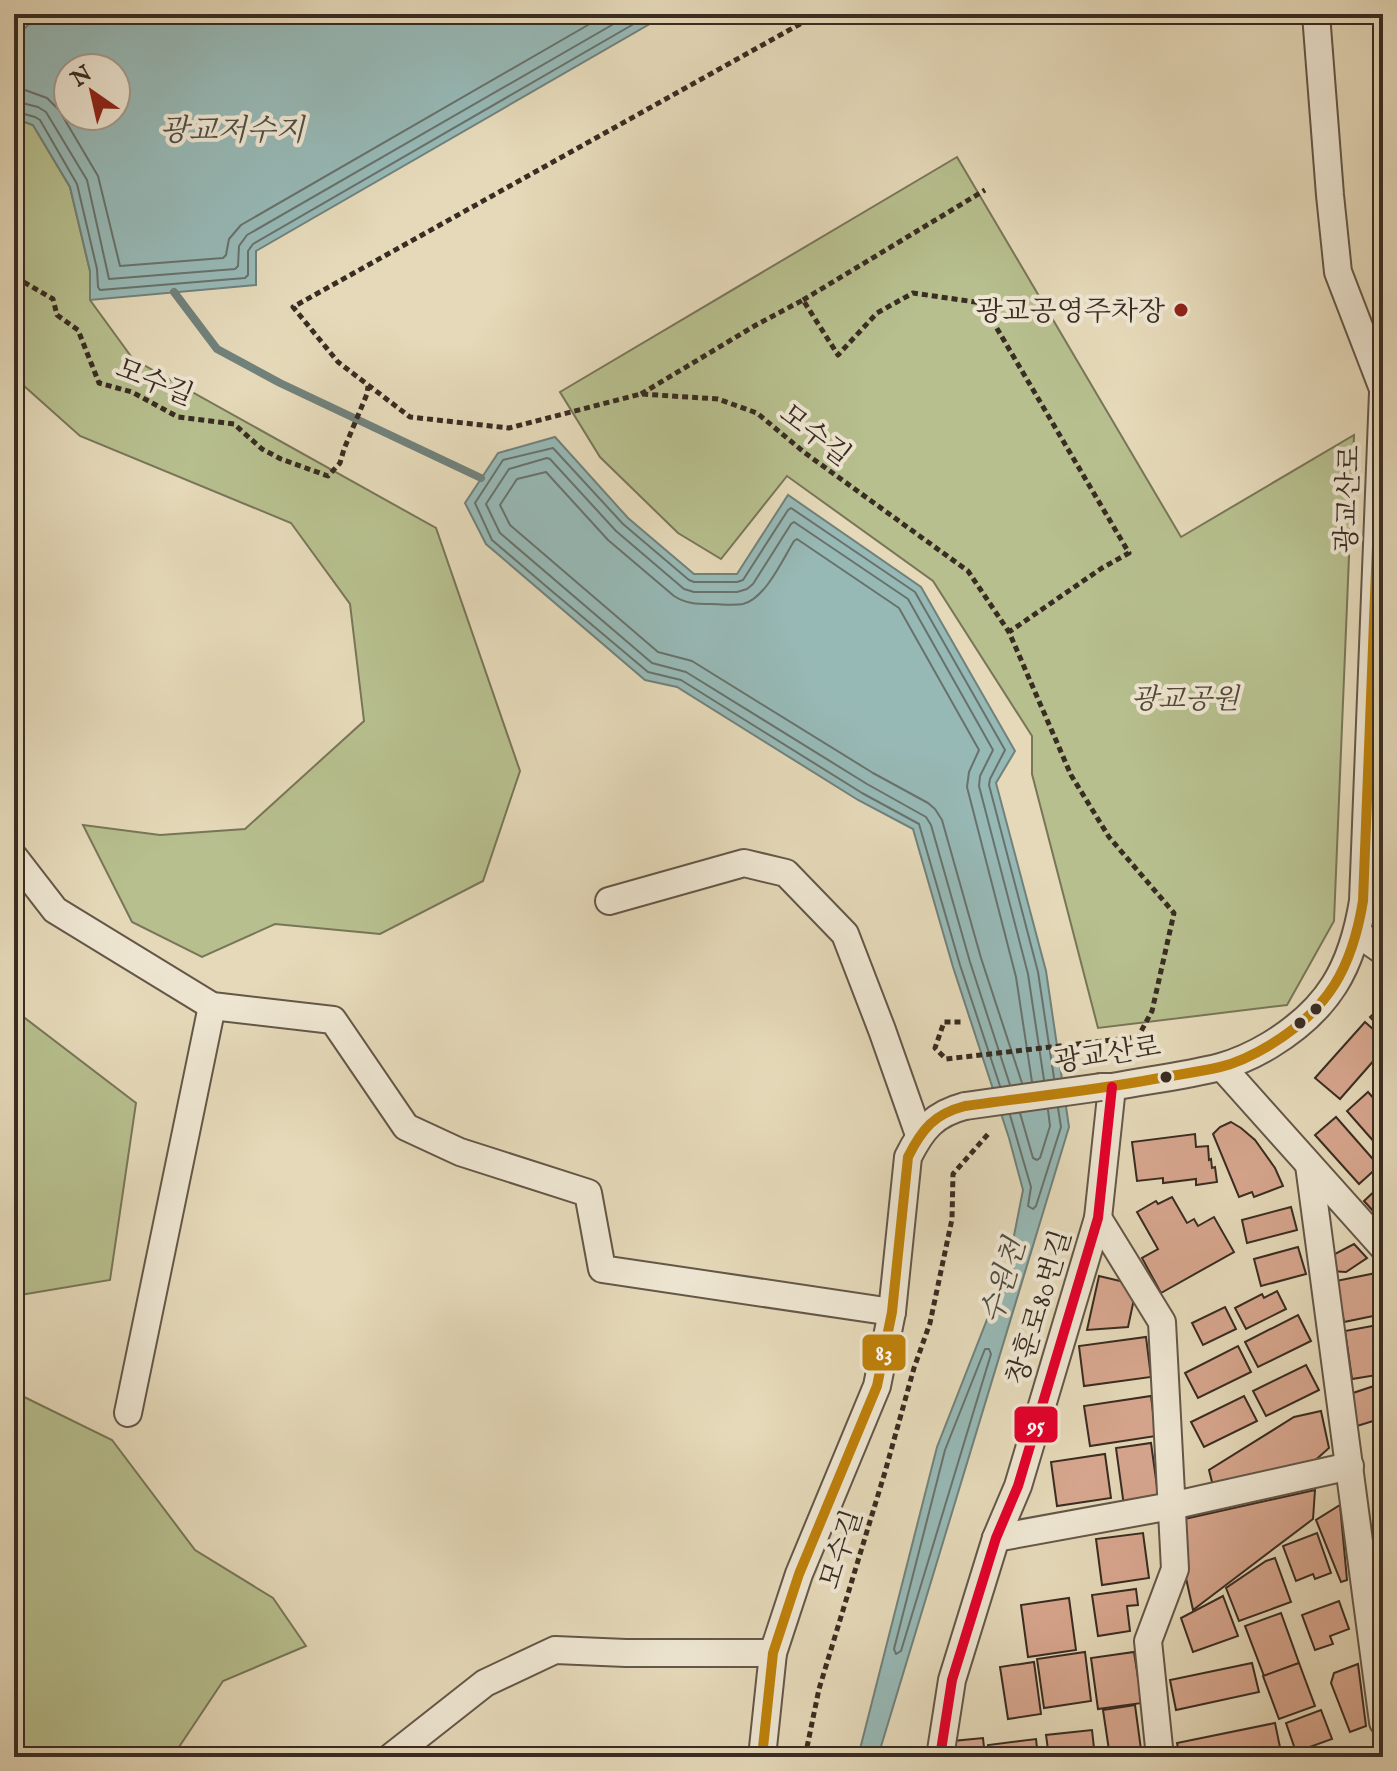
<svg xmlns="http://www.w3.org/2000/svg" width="1397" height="1771" viewBox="0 0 1397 1771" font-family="'IM FELL English','Noto Serif KR',serif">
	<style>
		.green { fill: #b7bf8e; stroke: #787658; stroke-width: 2 }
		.water { fill: #97b9b6; stroke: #71817b; stroke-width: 2; fill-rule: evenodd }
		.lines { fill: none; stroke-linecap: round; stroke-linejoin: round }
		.shore { stroke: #68726c; stroke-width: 2 }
		.stream { stroke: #71817b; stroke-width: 8 }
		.building { fill: #d7a68e; stroke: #392c22; stroke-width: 2 }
		.minor-casing { stroke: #645748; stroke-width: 30 }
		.path { stroke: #392c22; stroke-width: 5; stroke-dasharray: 6 4; stroke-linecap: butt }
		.minor { stroke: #eee6d2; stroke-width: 26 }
		.minor-bridge-casing { stroke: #645748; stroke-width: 30; stroke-linecap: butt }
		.minor-bridge { stroke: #eee6d2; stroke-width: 26 }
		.bus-1-casing { stroke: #eee6d2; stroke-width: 16 }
		.bus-2-casing { stroke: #eee6d2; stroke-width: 16 }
		.bus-1 { stroke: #be810a; stroke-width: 10 }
		.bus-2 { stroke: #e4002b; stroke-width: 10 }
		.poi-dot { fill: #8f2418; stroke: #eee6d2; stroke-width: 3 }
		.bus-dot { fill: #392c22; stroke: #eee6d2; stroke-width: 3 }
		.labels { text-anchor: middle; stroke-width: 8; stroke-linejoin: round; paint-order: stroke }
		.poi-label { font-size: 28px; fill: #392c22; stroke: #eee6d2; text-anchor: end }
		.street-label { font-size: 28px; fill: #392c22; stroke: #eee6d2 }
		.park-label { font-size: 28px; font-style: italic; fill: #524938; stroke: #eee6d2 }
		.water-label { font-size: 30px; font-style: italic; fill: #504f47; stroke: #eee6d2 }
		.line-badge { stroke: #eee6d2; stroke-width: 3 }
		.badge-label { font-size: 22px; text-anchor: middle; font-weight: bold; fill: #fff }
	</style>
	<rect width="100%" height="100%" fill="#e5d9b9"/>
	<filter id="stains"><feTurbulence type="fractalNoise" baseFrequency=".0025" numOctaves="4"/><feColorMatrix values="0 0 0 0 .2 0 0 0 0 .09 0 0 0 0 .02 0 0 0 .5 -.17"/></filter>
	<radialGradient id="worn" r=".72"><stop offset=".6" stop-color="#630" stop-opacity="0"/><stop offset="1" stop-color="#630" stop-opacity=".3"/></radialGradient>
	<g class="green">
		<path d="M14 118 33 125 70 187 90 271V300L133 359 436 528 520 771 483 881 380 934 275 924 202 957 132 922 83 825 160 835 245 829 364 721 350 604 291 523 80 436 14 377Z"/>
		<path d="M957 157 1181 537 1354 435 1334 921 1287 1005 1098 1028 1032 774V736L933 581 787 476 721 559 678 533 600 457 560 392Z"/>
		<path d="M14 1006 17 1012 136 1103 110 1280 14 1296Z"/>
		<path d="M14 1392 112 1440 195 1550 273 1598 306 1646 223 1681 175 1753 164 1757H14Z"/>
	</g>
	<g class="water">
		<path d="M38 14H667L256 251V285L90 300V271L70 187 33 125 14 118V40ZM68 68H116V116H68Z"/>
		<path d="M555 437 628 518 694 574H737L788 495 921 587 1015 751 996 783 1046 971 1069 1127 879 1753 880 1757H858L937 1447 1008 1266 1023 1190 1009 1138 953 967 913 829 858 800 677 687 645 680 486 544 465 503 498 453Z"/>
	</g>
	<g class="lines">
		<g class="shore">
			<path d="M14 89 25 90 47 98 59 110 98 176 120 266 223 258 226 255 229 239 241 225 607 14"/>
			<path d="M14 101 38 107 46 112 87 180 109 279 235 269 238 266 239 246 247 235 631 14"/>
			<path d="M14 111 35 117 40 120 77 184 97 269 98 287 100 290 245 278 248 275V251L253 244 651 14"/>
			<path d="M1022 1083 981 958 942 820 935 809 928 803 873 773 692 661 658 652 510 525 500 505 517 479 546 472 608 540 674 596C686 604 697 604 711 604 721 604 733 606 743 604 765 599 783 559 794 541L797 539 899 608 979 750 969 772 967 787 1016 977 1032 1082"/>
			<path d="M1010 1085 970 962 931 825 926 817 867 784 686 672 652 663 500 533 486 504 509 469 547 458 550 459 616 531 684 589 694 592H737L747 589 753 584 791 524 794 522 908 599 993 750 980 776 979 786 1028 974 1044 1080"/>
			<path d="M1000 1086 960 965 919 824 862 793 681 680 648 672 547 587 492 540 475 503 503 460 553 448 623 524 689 580 694 582H737L743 580 788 510 791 508 915 592 1005 750 990 779 989 785 1038 972 1054 1078"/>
			<path d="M1020 1113 1033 1158 1037 1160 1040 1158 1050 1126 1048 1110"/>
			<path d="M1010 1115 1031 1187 1028 1206 1033 1209 1036 1206 1061 1127 1058 1108"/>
			<path d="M985 1349H989L991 1354 901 1651 896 1654 894 1649 945 1450Z"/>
		</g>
		<path class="stream" d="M174 292 217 349 280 383 481 478"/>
	</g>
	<g class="building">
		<path d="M1383 1005V1031L1370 1017Z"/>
		<path d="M1365 1022 1383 1038V1050L1340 1099 1315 1078Z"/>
		<path d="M1368 1092 1383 1109V1152L1347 1111Z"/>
		<path d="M1336 1117 1379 1166 1359 1184 1315 1135Z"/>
		<path d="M1231 1122 1241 1128 1255 1140 1275 1168 1283 1186 1254 1197 1252 1192 1239 1197 1213 1134 1220 1127Z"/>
		<path d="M1195 1134 1196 1147 1208 1146 1209 1160 1211 1159 1212 1168 1215 1167 1217 1182 1196 1185V1179L1163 1183V1178L1137 1181 1132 1142Z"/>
		<path d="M1383 1183V1222L1364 1201Z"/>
		<path d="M1172 1197 1187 1223 1194 1219 1198 1226 1214 1217 1234 1252 1161 1293 1142 1258 1158 1249 1137 1212 1156 1201 1158 1204Z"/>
		<path d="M1291 1207 1297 1230 1247 1243 1242 1220Z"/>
		<path d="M1354 1244 1367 1258 1346 1272 1330 1271 1329 1257Z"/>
		<path d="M1298 1247 1306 1274 1261 1286 1254 1259Z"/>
		<path d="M1376 1273 1383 1314 1344 1322 1336 1281Z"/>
		<path d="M1099 1276 1137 1285 1128 1327 1087 1330Z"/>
		<path d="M1277 1291 1286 1309 1246 1329 1235 1308 1262 1294 1264 1298Z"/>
		<path d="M1225 1307 1236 1329 1203 1345 1192 1323Z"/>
		<path d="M1298 1315 1311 1341 1258 1367 1245 1342Z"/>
		<path d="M1383 1324V1374L1352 1379 1345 1331Z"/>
		<path d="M1146 1337 1151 1377 1084 1386 1079 1346Z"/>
		<path d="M1238 1346 1251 1372 1198 1398 1185 1373Z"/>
		<path d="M1306 1365 1319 1390 1266 1416 1253 1391Z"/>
		<path d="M1383 1383V1418L1357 1426 1347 1395Z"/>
		<path d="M1151 1396 1156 1436 1090 1446 1084 1406Z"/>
		<path d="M1244 1396 1257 1421 1204 1447 1191 1422Z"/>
		<path d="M1321 1411 1329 1448 1311 1464 1213 1486 1209 1470 1294 1417Z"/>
		<path d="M1151 1443 1159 1501 1124 1506 1116 1448Z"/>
		<path d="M1105 1454 1111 1498 1057 1506 1051 1462Z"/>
		<path d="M1315 1490 1313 1519 1193 1610 1182 1560 1188 1559 1180 1520Z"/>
		<path d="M1340 1505 1347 1580 1341 1582 1316 1520Z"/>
		<path d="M1143 1533 1149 1578 1102 1585 1096 1539Z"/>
		<path d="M1317 1533 1331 1573 1315 1579 1313 1574 1296 1581 1283 1546Z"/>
		<path d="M1275 1558 1291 1602 1239 1621 1226 1588 1266 1561Z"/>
		<path d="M1136 1589 1138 1605 1127 1606 1130 1631 1098 1636 1092 1595Z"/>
		<path d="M1223 1596 1238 1636 1193 1652 1181 1618Z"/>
		<path d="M1069 1598 1076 1650 1028 1657 1021 1605Z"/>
		<path d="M1339 1601 1349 1629 1330 1636 1333 1644 1315 1650 1302 1615Z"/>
		<path d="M1281 1613 1299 1663 1264 1676 1245 1626Z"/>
		<path d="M1085 1652 1091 1701 1044 1708 1037 1659Z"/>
		<path d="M1134 1652 1142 1703 1098 1709 1091 1658Z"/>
		<path d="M1034 1662 1041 1714 1008 1719 1000 1667Z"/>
		<path d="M1252 1663 1259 1692 1176 1710 1170 1680Z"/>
		<path d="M1299 1663 1315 1706 1279 1719 1263 1676Z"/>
		<path d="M1358 1664 1366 1726 1350 1732 1331 1683 1334 1673Z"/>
		<path d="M1135 1705 1142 1757H1110L1103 1710Z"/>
		<path d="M1321 1710 1332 1739 1296 1752 1286 1723Z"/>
		<path d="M1275 1723 1282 1757H1180L1177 1743Z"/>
		<path d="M1092 1730 1095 1757H1049L1046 1735Z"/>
		<path d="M983 1738 985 1757H955L953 1741Z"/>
		<path d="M1036 1739 1038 1757H989L988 1745Z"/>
	</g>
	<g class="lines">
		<g class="minor-casing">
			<g id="minor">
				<path d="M1316 14 1330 195 1338 272 1383 389"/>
				<path d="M14 857 55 910 212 1006 333 1020 406 1127 460 1152 588 1193 602 1269 892 1312"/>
				<path d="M609 901 744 863 786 873 845 934 882 1030 919 1135"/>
				<path d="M1357 933 1383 951"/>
				<path d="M1222 1067 1383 1247"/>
				<path d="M1101 1087H1112C1148 1080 1185 1076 1220 1067 1238 1062 1255 1054 1270 1045 1329 1009 1352 968 1363 901L1383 392"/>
				<path d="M1309 1165 1383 1722"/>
				<path d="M1098 1218 1162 1322 1175 1569 1148 1641 1160 1757"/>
				<path d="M128 1413 212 1006"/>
				<path d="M996 1538 1171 1506 1350 1466"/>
				<path d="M391 1757 485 1683 555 1650 626 1653H773"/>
				<path d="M762 1757 773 1653 799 1574 877 1386 892 1312 908 1157C922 1129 934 1114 965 1106"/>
				<path d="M940 1757 952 1680 996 1538 1018 1486 1098 1218 1112 1087"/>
			</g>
		</g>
		<g class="path">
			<path d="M818 14 293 307 338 362 410 417 509 428 641 394 718 399 757 413 805 453 968 571 1009 632 1071 775 1109 837 1174 913 1152 1011 1138 1037 946 1059 935 1048 944 1022H963"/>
			<path d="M14 244 22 281 53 299 57 315 78 330 99 383 132 392 178 417 234 424 262 449 281 459 328 476 340 463 344 449 367 394 368 386"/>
			<path d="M803 300 985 190"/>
			<path d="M641 394 756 325 803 300 838 355 877 313 913 293 982 303 1129 553 1102 568 1009 632"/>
			<path d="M805 1757 819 1689 885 1472 914 1368 930 1323 952 1219 953 1174 989 1133"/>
		</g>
		<use href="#minor" class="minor"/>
		<g class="minor-bridge-casing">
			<path id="minor-bridge" d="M965 1106 1101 1087"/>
		</g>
		<use href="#minor-bridge" class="minor-bridge"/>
		<g class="bus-1-casing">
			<path id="bus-1" d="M762 1757 773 1653 799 1574 877 1386 892 1312 908 1157C922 1129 934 1114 965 1106 1028 1097 1091 1091 1154 1079 1175 1075 1198 1072 1220 1067 1237 1063 1255 1054 1270 1045 1329 1009 1352 968 1363 901L1383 392"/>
		</g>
		<g class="bus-2-casing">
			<path id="bus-2" d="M940 1757 952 1680 996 1538 1018 1486 1098 1218 1112 1087"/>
		</g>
		<use href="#bus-1" class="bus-1"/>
		<use href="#bus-2" class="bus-2"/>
	</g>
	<circle class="poi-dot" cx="1181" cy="310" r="8"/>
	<g class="bus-dot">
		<circle cx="1316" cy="1009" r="7"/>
		<circle cx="1300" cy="1023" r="7"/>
		<circle cx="1166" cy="1077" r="7"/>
	</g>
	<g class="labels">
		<g class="poi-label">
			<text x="1165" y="320">광교공영주차장</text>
		</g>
		<g class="street-label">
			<text transform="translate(155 381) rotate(22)" y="10">모수길</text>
			<text transform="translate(816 434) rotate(38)" y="10">모수길</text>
			<text transform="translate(1347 499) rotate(-88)" y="10">광교산로</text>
			<text transform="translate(1107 1053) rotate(-9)" y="10">광교산로</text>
			<text transform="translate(1038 1307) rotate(-73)" y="10">창훈로80번길</text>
			<text transform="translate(840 1549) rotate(-72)" y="10">모수길</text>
		</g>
		<g class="park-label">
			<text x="1185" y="708">광교공원</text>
		</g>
		<g class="water-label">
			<text x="232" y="140">광교저수지</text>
			<text transform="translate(1003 1281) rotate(-73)" y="10">수원천</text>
		</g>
	</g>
	<g class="line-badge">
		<rect x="861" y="1333" width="46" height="39" rx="8" fill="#be810a"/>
		<rect x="1013" y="1405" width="46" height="39" rx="8" fill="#e4002b"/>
	</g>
	<g class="badge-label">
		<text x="884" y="1360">83</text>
		<text x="1036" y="1432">95</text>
	</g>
	<rect width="1397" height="1771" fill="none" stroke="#e5d9b9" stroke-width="48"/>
	<rect x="16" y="16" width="1365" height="1739" fill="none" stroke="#392c22" stroke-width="4"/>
	<rect x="24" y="24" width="1349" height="1723" fill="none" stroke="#392c22" stroke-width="2"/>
	<g transform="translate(92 92) rotate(326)"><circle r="38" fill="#eee6d2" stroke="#a69c8c" stroke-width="2"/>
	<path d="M0-6L14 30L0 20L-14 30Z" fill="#8f2418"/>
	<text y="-12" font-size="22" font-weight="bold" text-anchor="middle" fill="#392c22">N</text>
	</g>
	<rect width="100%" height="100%" filter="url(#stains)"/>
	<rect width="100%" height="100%" fill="url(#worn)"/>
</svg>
